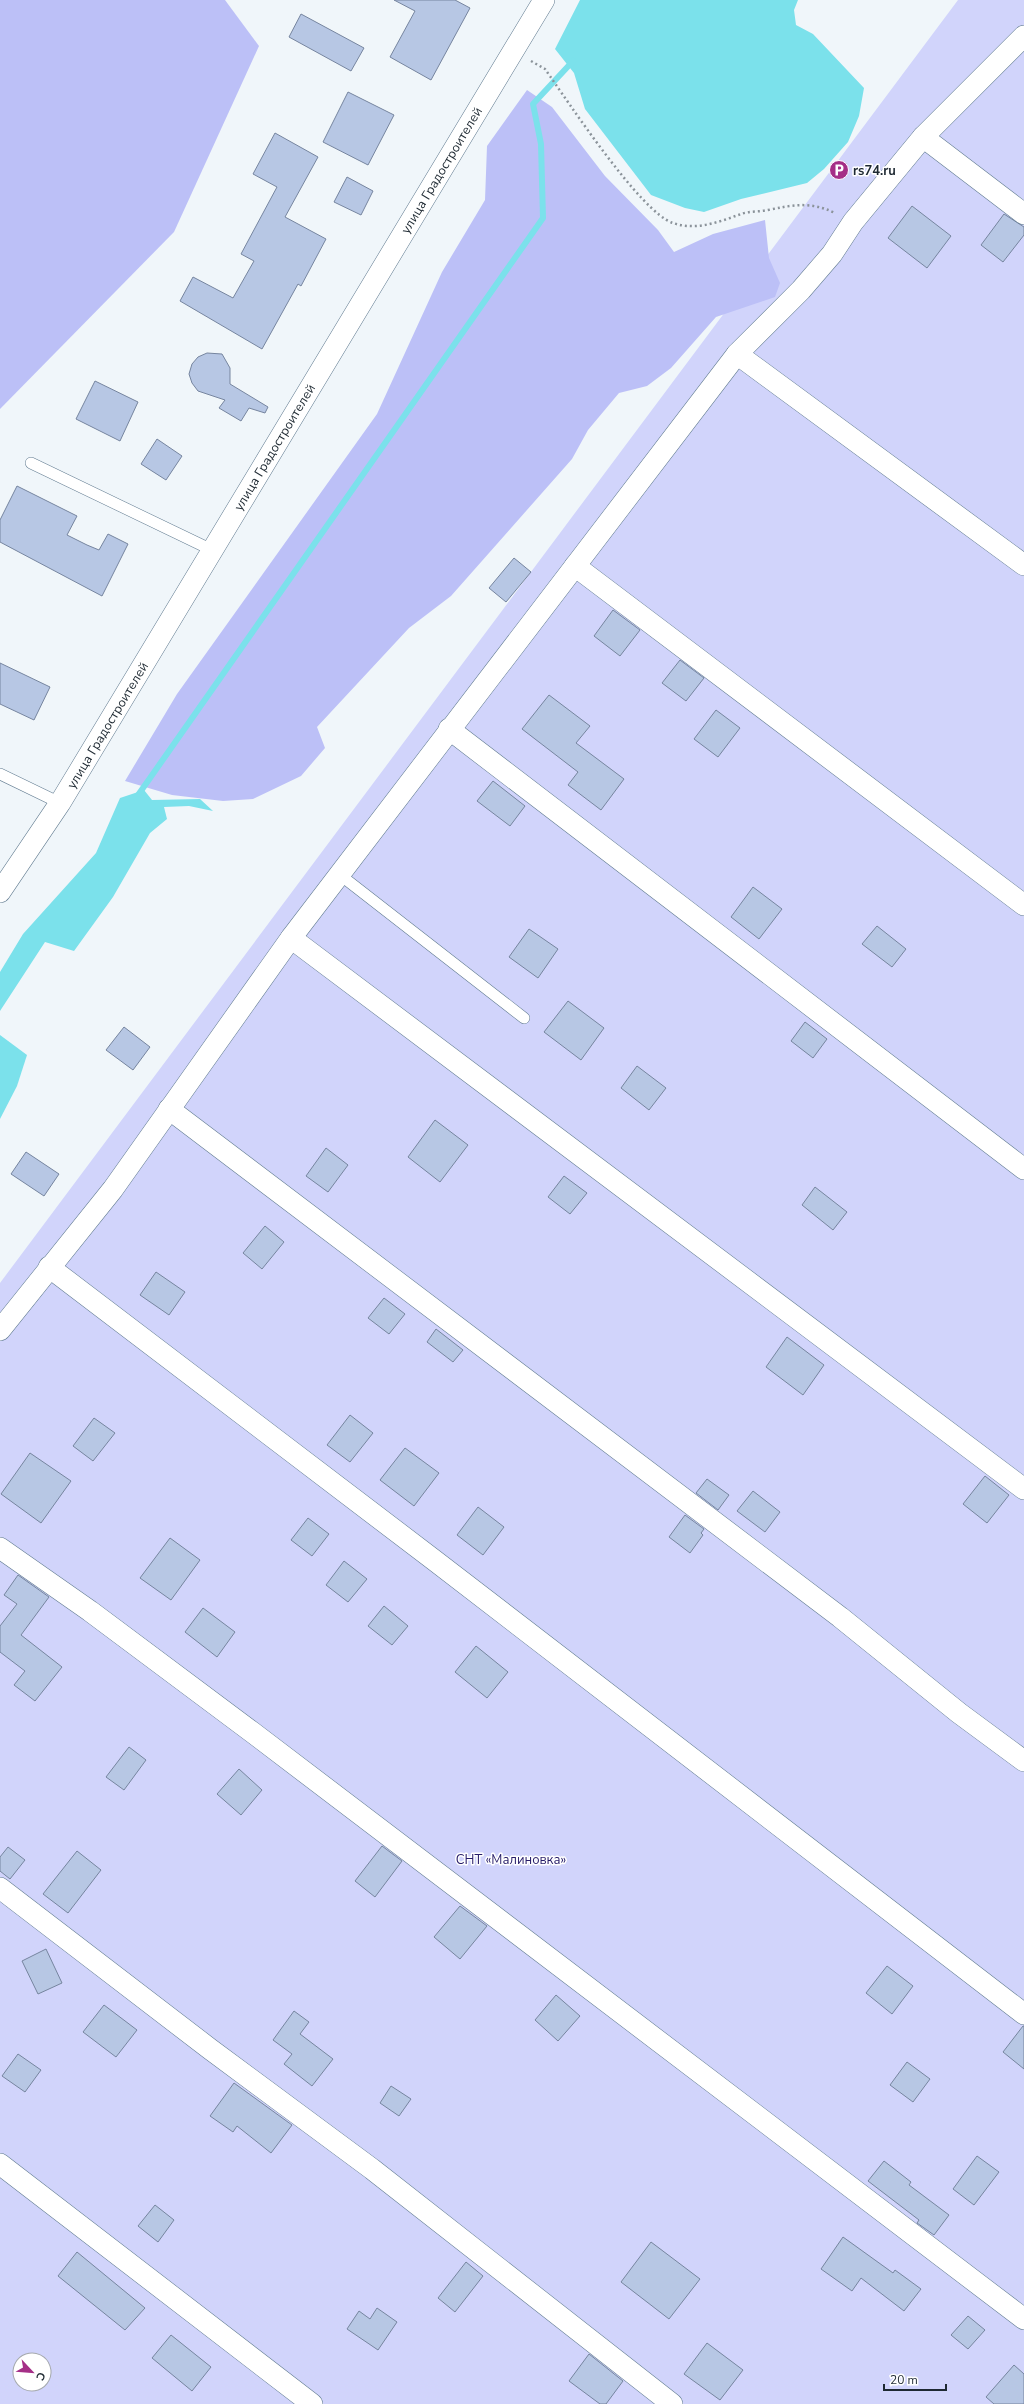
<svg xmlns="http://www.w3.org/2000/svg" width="1024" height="2404" viewBox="0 0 1024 2404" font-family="'Nunito Sans',sans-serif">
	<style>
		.green { fill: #d1d4fb; fill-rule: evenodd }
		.forest { fill: #bcc0f7 }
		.water { fill: #7be1eb }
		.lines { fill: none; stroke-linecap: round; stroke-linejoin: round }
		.stream { stroke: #7be1eb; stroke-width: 6 }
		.building { fill: #b7c7e4; stroke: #76859f }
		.lane-casing { stroke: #627c91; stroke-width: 12 }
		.street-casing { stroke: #627c91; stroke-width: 22 }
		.path { stroke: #8b939a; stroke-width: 2.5; stroke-dasharray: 2 3; stroke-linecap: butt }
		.lane { stroke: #fff; stroke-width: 11 }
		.street { stroke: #fff; stroke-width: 21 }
		.labels { text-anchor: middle; stroke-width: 3; stroke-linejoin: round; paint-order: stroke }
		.street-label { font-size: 13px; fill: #1e2932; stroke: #fff }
		.poi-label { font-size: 13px; font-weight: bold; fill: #1e2932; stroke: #fff; text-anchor: start }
		.park-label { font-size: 13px; fill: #271d69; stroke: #fff }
	</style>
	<rect width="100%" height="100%" fill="#f0f6fa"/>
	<path class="green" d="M958 0H1024V2404H0V1283ZM20 2360H44V2384H20Z"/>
	<g class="forest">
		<path d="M0 0H225L259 46 174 232 0 409Z"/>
		<path d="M527 90 552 107 605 176 658 230 674 252 713 234 765 220 769 258 780 283 775 297 716 317 671 368 647 386 619 393 588 430 572 459 451 596 409 628 317 727 325 748 301 776 253 799 223 801 172 795 125 781 177 694 377 414 442 272 485 200 487 146Z"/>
	</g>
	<g class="water">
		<path d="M580 0H798L794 10 796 25 813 34 864 88 859 116 848 142 824 169 807 183 741 199 704 212 685 208 651 195 585 109 574 73 555 49Z"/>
		<path d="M144 790 152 800 200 799 213 811 189 806 164 807 167 819 150 833 113 897 74 951 45 942 0 1011V972L23 934 96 853 120 798Z"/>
		<path d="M0 1035 27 1055 17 1086 0 1119Z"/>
	</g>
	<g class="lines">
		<path class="stream" d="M136 798 543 218 541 144 533 104 573 61"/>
	</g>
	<g class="building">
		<path d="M394 0H455L470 8 431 80 390 57 415 11Z"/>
		<path d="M301 14 364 48 351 71 289 37Z"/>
		<path d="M348 92 394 115 368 165 323 142Z"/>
		<path d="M275 133 318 157 285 217 326 239 301 286 298 284 262 349 180 301 193 277 233 298 254 261 241 254 277 187 253 174Z"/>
		<path d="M347 177 373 191 361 215 334 202Z"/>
		<path d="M912 206 951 236 927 268 888 238Z"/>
		<path d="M1004 214 1024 227V235L1003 262 981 245Z"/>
		<path d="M207 353 222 354 230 368V384L268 407 265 413 249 408 241 421 219 408 225 400 198 391 192 383 189 374 192 364 198 357Z"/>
		<path d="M95 381 138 402 120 441 76 419Z"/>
		<path d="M157 439 182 456 166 480 141 464Z"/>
		<path d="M17 486 77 516 67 535 87 545 99 550 108 534 128 544 102 596 0 542V520Z"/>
		<path d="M514 558 531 572 506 602 489 588Z"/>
		<path d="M613 610 640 630 620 656 594 636Z"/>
		<path d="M680 660 704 678 686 701 662 683Z"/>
		<path d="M0 663 50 687 34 720 0 704Z"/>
		<path d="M549 695 590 726 576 743 624 779 601 810 568 785 578 772 522 729Z"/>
		<path d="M716 710 740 728 718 757 694 739Z"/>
		<path d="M493 781 525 806 510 826 477 801Z"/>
		<path d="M753 887 782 909 759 939 731 917Z"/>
		<path d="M877 926 906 949 892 967 862 944Z"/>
		<path d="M529 929 558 949 538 978 509 957Z"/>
		<path d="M568 1001 604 1028 581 1060 544 1032Z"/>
		<path d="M805 1022 827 1039 813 1058 791 1041Z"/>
		<path d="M124 1027 150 1047 133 1070 106 1050Z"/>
		<path d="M637 1066 666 1088 649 1110 621 1088Z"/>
		<path d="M435 1120 468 1145 440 1182 408 1157Z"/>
		<path d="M326 1148 348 1165 328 1192 306 1176Z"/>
		<path d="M26 1152 59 1174 44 1196 11 1174Z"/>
		<path d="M564 1176 587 1193 570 1214 548 1197Z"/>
		<path d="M815 1187 847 1212 833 1230 802 1205Z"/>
		<path d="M265 1226 284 1242 262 1269 243 1253Z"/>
		<path d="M156 1272 185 1292 169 1315 140 1295Z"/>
		<path d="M384 1298 405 1314 389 1334 368 1318Z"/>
		<path d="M436 1329 463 1350 453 1362 427 1342Z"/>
		<path d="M787 1337 824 1365 803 1395 766 1367Z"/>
		<path d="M350 1415 373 1433 350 1462 327 1445Z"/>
		<path d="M94 1418 115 1433 93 1461 73 1446Z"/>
		<path d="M405 1448 439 1473 414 1506 380 1480Z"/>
		<path d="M30 1453 71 1481 41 1523 1 1494Z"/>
		<path d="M985 1476 1009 1495 987 1523 963 1504Z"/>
		<path d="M707 1479 729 1495 718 1510 696 1493Z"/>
		<path d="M753 1491 780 1512 765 1532 737 1511Z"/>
		<path d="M478 1507 504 1527 483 1555 457 1535Z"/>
		<path d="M685 1515 704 1529 701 1533 703 1535 690 1553 669 1537Z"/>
		<path d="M308 1518 329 1534 312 1556 291 1540Z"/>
		<path d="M170 1538 200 1560 171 1600 140 1578Z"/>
		<path d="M344 1561 367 1579 348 1602 326 1585Z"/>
		<path d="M18 1575 49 1597 21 1635 62 1667 35 1701 14 1685 25 1671 0 1652V1626L17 1604 4 1595Z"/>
		<path d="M384 1606 408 1626 392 1645 368 1626Z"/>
		<path d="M203 1608 235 1632 217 1657 185 1632Z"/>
		<path d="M476 1646 508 1672 487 1698 455 1672Z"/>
		<path d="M129 1747 146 1760 124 1790 106 1777Z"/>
		<path d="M239 1769 262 1790 241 1815 217 1794Z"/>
		<path d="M382 1846 402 1861 375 1897 355 1881Z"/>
		<path d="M8 1847 25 1860 10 1879 0 1871V1857Z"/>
		<path d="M77 1851 101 1870 68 1913 43 1894Z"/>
		<path d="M460 1906 487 1926 460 1959 434 1937Z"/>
		<path d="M46 1949 62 1983 38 1994 22 1961Z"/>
		<path d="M887 1966 913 1986 892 2014 866 1993Z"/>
		<path d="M556 1995 580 2016 558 2041 535 2020Z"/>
		<path d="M104 2005 137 2030 116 2057 83 2032Z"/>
		<path d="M294 2011 309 2022 300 2034 333 2059 312 2086 284 2064 292 2054 273 2040Z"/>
		<path d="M1023 2026H1024V2069L1003 2052Z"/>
		<path d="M18 2054 41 2070 25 2092 2 2076Z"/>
		<path d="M907 2062 930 2079 913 2102 890 2085Z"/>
		<path d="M234 2083 292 2125 271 2153 237 2126 233 2132 210 2116Z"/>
		<path d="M391 2086 411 2099 399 2116 380 2103Z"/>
		<path d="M977 2156 999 2172 974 2205 953 2189Z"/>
		<path d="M884 2161 911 2182 909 2185 949 2215 934 2235 917 2223 919 2220 868 2181Z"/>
		<path d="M155 2205 174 2220 158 2242 138 2226Z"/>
		<path d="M843 2237 893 2273 895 2270 921 2289 904 2311 861 2278 852 2291 821 2269Z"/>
		<path d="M651 2242 700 2279 669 2319 621 2282Z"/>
		<path d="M77 2252 145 2308 125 2330 58 2276Z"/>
		<path d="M466 2262 483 2276 455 2312 438 2298Z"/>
		<path d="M377 2308 397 2322 378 2350 347 2329 359 2311 370 2319Z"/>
		<path d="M968 2316 985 2330 968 2349 951 2335Z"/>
		<path d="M171 2335 211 2367 192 2391 152 2358Z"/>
		<path d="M707 2343 743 2370 720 2400 684 2374Z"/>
		<path d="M589 2354 623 2381 606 2404H600L569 2381Z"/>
		<path d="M1014 2365 1024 2374V2404H994L986 2397Z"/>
	</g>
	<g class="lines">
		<g class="lane-casing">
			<g id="lane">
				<path d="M31 463 212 550"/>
				<path d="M0 774 60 803"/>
				<path d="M339 874 524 1018"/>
			</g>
		</g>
		<g class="street-casing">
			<g id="street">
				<path d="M923 137 1024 214"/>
				<path d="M737 354 1024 565"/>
				<path d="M575 566 1024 905"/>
				<path d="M449 729 1024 1169"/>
				<path d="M0 892 60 803 544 0"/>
				<path d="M291 938 1024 1489"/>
				<path d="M169 1109 840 1617 959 1713 1024 1761"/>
				<path d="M49 1267 434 1560 1024 2014"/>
				<path d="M0 1330 113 1189 291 938 737 354 801 290 832 254 853 222 923 137 1024 36"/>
				<path d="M0 1548 90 1611 252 1732 1024 2319"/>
				<path d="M0 1888 210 2049 372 2169 672 2404"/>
				<path d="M0 2164 312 2404"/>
			</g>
		</g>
		<path class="path" d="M531 61 545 69C567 100 641 213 673 223 696 231 719 222 741 214 749 211 759 212 768 210 793 205 810 201 835 213"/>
		<use href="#lane" class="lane"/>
		<use href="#street" class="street"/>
	</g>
	<defs>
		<g id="parking-disc" transform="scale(1)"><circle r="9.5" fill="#a52f87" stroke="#fff"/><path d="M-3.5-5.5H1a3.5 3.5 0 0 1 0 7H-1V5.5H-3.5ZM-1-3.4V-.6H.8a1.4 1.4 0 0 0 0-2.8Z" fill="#fff"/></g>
	</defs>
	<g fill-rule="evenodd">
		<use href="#parking-disc" x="839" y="170"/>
	</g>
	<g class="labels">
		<g class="street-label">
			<text transform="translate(441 170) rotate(-59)" y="5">улица Градостроителей</text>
			<text transform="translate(274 447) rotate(-59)" y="5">улица Градостроителей</text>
			<text transform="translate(107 725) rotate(-59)" y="5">улица Градостроителей</text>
		</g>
		<g class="poi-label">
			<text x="853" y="175">rs74.ru</text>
		</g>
		<g class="park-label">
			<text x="511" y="1864">СНТ «Малиновка»</text>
		</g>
	</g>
	<g transform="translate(32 2372) rotate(116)"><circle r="19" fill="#ffffff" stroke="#a5a9ad"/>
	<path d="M0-3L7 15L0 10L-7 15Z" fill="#a52f87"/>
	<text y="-6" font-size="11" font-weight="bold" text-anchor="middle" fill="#1e2932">С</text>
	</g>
	<path d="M884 2384v6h62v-6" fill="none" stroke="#1e2932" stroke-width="2"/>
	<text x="890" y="2384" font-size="12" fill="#1e2932" stroke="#ffffff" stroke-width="3" paint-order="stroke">20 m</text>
</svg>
